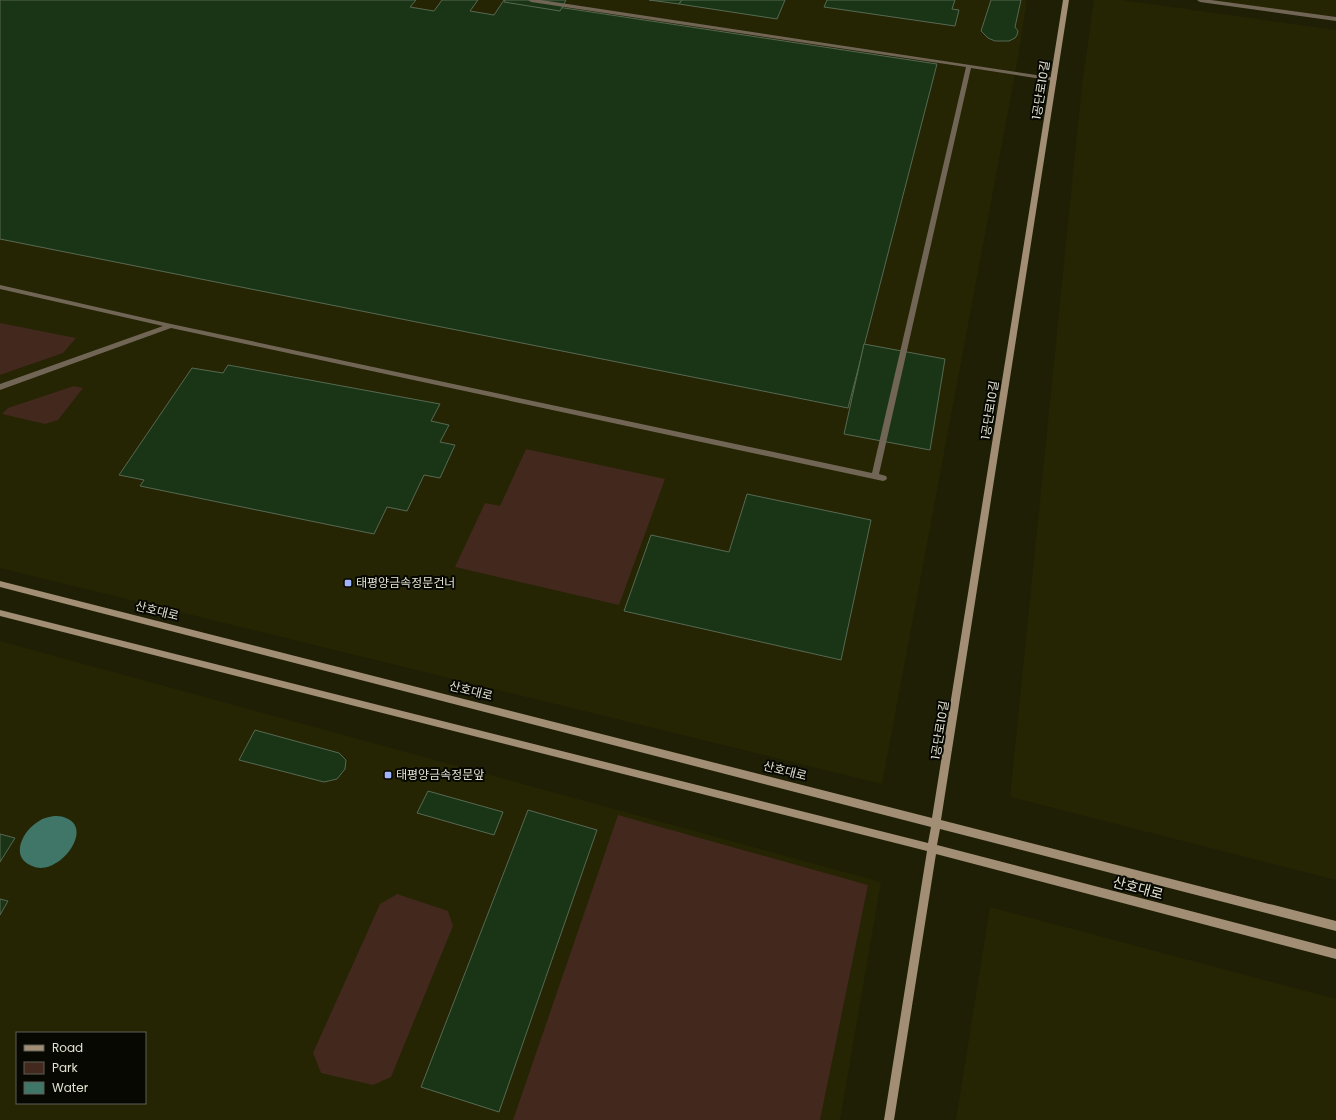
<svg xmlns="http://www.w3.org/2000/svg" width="1336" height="1120" viewBox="0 0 1336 1120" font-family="Poppins,'Noto Sans KR',sans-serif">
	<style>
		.built { fill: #252403; fill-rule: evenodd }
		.green { fill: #43281d }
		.water { fill: #3f7667 }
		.building { fill: #1a3515; stroke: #576953 }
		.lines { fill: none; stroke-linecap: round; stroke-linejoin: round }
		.lane { fill: #716555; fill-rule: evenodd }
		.street { fill: #716555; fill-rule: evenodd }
		.secondary { fill: #a18e74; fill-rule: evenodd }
		.poi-dot { fill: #a0b3fd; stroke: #080802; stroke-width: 1.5 }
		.labels { text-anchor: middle; stroke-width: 4; stroke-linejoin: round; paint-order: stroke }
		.street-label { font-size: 12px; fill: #e2e2d3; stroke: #080802 }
		.poi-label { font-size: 12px; fill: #e2e2d3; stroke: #080802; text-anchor: start }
		.near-street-label { font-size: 14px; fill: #e2e2d3; stroke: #080802 }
	</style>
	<rect width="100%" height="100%" fill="#1f1f06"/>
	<g class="built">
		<path d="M0 0H1027L1016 69 882 784 0 568Z"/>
		<path d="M1094 0H1122L1336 30V880L1010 797 1082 85Z"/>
		<path d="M1200 0H1336V19Z"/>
		<path d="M0 641 881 882 840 1120H0ZM17 1033H145V1103H17Z"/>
		<path d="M990 907 1336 999V1120H956Z"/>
	</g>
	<g class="green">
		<path d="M0 323 76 338 63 353 0 375Z"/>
		<path d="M74 386 83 388 58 420 45 424 2 414 8 408Z"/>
		<path d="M526 449 665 479 619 605 455 567 485 503 500 506Z"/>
		<path d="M618 815 868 885 820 1120H513Z"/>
		<path d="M397 894 448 911 453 926 391 1077 373 1085 321 1073 313 1053 380 904Z"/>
	</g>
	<path class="water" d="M54 816C57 816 62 816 66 818 95 829 58 878 32 866 9 857 23 830 39 821 43 818 49 817 54 816Z"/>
	<g class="building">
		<path d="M0 0H416L410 7 434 11 442 0H478L470 11 494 15 504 0H511L937 64 848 408 0 239Z"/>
		<path d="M505 0H566L560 11 504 2Z"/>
		<path d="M649 0H682L679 4Z"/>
		<path d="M682 0H785L777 19 679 4Z"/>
		<path d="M827 0H955L952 9 959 10 955 26 824 7Z"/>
		<path d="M991 0H1021L1015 27 1018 31 1017 35 1015 38 1009 41H995L988 38 981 31Z"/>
		<path d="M864 344 945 359 930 450 844 434Z"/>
		<path d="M228 365 440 404 431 421 449 425 440 442 455 445 440 478 424 475 407 511 387 507 374 534 140 486 144 480 119 475 192 368 223 373Z"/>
		<path d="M747 494 871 520 841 660 624 611 651 535 729 552Z"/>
		<path d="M255 730 339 753 346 760 345 769 337 779 324 782 239 760Z"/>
		<path d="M428 791 503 812 494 835 417 813Z"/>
		<path d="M528 810 597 830 499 1112 421 1087Z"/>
		<path d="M0 834 15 838 0 862Z"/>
		<path d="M0 899 8 901 0 915Z"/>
	</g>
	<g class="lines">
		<path class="lane" d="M528 0H541L1056 78 1057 79 1054 81 971 68 879 474 886 476 887 478 886 480 883 481 171 328 0 390V384L163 326 0 289V285L171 324 872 473 966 67 531 2Z"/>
		<path class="street" d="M1197 0H1211L1336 17V21L1200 2Z"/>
		<path class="secondary" d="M1063 0H1069L941 820 1336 921V931L940 829 937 845 1336 949V959L936 854 894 1120H884L927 851 0 616V610L928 843 931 827 0 587V581L932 818Z"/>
	</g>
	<g class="poi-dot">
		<rect x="344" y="579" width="8" height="8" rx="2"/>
		<rect x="384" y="771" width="8" height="8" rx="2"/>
	</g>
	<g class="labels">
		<g class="street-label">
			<text transform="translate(1041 90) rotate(-81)" y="4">1공단로10길</text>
			<text transform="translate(990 410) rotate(-81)" y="4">1공단로10길</text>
			<text transform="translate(157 611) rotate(14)" y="4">산호대로</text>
			<text transform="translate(471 691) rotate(14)" y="4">산호대로</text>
			<text transform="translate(940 730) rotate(-81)" y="4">1공단로10길</text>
			<text transform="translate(785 771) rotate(14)" y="4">산호대로</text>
		</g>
		<g class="poi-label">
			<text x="356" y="587">태평양금속정문건너</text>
			<text x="396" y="779">태평양금속정문앞</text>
		</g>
		<g class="near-street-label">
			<text transform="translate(1138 888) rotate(15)" y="5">산호대로</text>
		</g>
	</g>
	<rect x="16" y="1032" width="130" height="72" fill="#080802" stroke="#5f5f56"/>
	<rect x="24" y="1045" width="20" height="6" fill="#a18e74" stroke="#5f5f56"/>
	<text x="52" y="1052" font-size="12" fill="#e2e2d3">Road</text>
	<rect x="24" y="1062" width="20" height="12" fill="#43281d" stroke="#5f5f56"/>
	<text x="52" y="1072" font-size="12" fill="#e2e2d3">Park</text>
	<rect x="24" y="1082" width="20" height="12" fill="#3f7667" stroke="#5f5f56"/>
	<text x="52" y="1092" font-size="12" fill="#e2e2d3">Water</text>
</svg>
